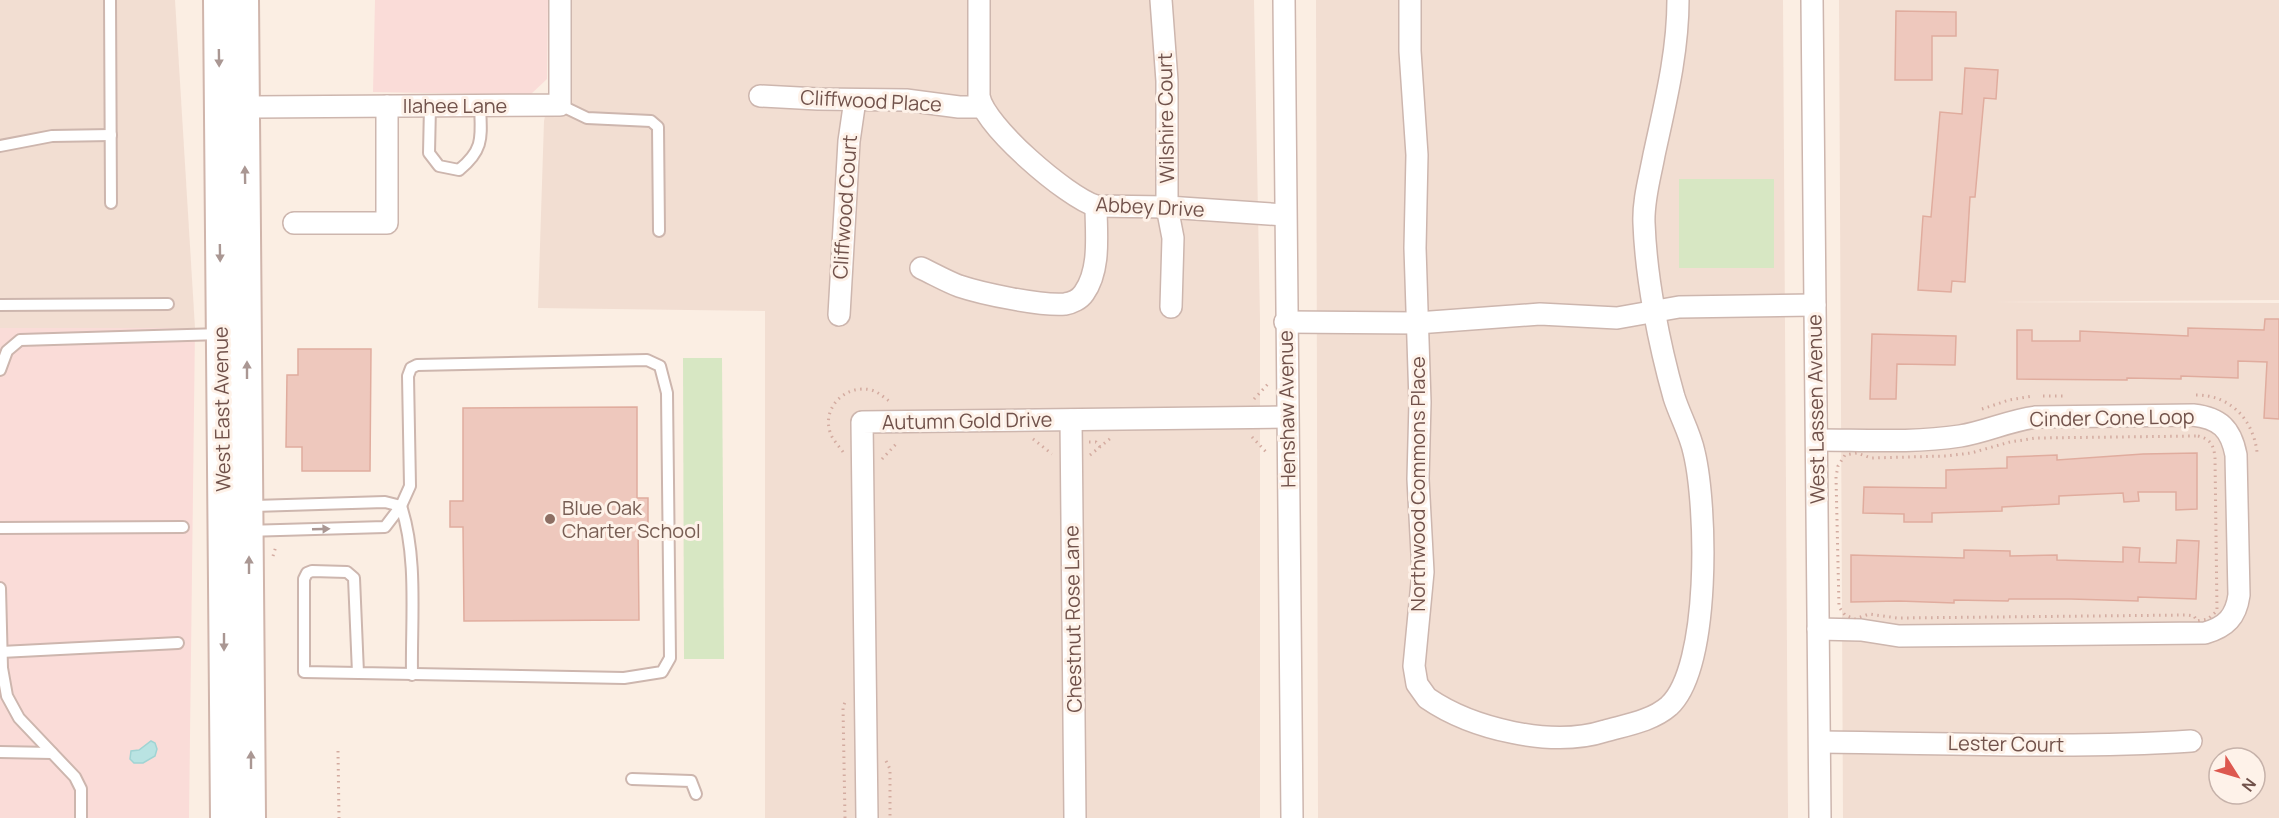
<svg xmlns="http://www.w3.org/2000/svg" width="2279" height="818" viewBox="0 0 2279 818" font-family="Manrope,sans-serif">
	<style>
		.residential { fill: #f2ded2; fill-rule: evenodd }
		.commercial { fill: #fadcd8 }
		.green { fill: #d7e7c3 }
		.water { fill: #b9e3e2; stroke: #a0d4d3; stroke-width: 1.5 }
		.building { fill: #eec8bd; stroke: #e0ac9e; stroke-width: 1.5 }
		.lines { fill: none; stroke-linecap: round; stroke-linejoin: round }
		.service-casing { stroke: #cdb6ae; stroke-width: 14 }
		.minor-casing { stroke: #cdb6ae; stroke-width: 24 }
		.secondary-casing { stroke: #d0b5ab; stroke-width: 32 }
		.path { stroke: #d3aba0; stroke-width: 3; stroke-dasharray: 1.5 4.5; stroke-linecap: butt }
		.service { stroke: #fff; stroke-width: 10 }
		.minor { stroke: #fff; stroke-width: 21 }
		.secondary { stroke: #fff; stroke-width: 28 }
		.oneway { fill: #aa9793 }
		.education-dot { fill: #8d6e63; stroke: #fef2e9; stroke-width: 2 }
		.labels { text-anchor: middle; stroke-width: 6; stroke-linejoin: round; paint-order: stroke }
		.street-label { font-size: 20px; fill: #71524b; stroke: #fef2e9 }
		.education-label { font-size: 20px; fill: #785e54; stroke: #fef2e9; text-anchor: start }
	</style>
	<rect width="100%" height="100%" fill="#fbeee3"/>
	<g class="residential">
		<path d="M0 0H175L195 328H0Z"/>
		<path d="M567 0H1254L1260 319V818H765V311L538 308 544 121 565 27Z"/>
		<path d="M1316 0H1783L1788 818H1318Z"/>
		<path d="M1839 0H2279V300L1992 302 2279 303V818H1843ZM2219 758H2255V794H2219Z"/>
	</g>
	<g class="commercial">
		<path d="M375 0H548L547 79 530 95 373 92Z"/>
		<path d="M0 328H195L189 818H0Z"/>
	</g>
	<g class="green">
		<rect x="1679" y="179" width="95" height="89"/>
		<path d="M683 358H722L724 659H684Z"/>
	</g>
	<path class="water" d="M151 741 155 743 157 749 155 756 143 763H134L130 759 131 751 139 750Z"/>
	<g class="building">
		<path d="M1896 11 1956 12V36H1932V80H1895Z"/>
		<path d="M1965 68 1998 70 1996 99 1984 98 1975 197H1970L1965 282 1952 281 1951 292 1918 290 1923 216 1931 217 1940 112 1962 114Z"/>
		<path d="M2265 319H2279V419L2264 418 2267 362 2238 361V378L2181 376V379L2127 378V380L2017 379V330H2032V341H2080V331L2188 336V328L2264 330Z"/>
		<path d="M1872 334 1956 336 1955 365 1897 364 1896 399H1870Z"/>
		<path d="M298 349H371L370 471H302V447H286L287 375H298Z"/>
		<path d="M637 407V498H648V527L638 528 639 620 464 621 463 527H450V501H463V408Z"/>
		<path d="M2197 453V509L2176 510V492H2138L2139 501 2124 502 2123 493 2059 496V504L2002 507V511L1932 513V522H1904V514L1863 513 1864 487 1946 488V470L2007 468V457L2057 455V460L2143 454Z"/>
		<path d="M2177 540 2199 541 2196 599 2138 597V601L2071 599H2009L2008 601 1954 600V603L1899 601 1851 602V555L1964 558V550L2010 551V556L2057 555V560L2123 562V547L2140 548 2139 562 2176 563Z"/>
	</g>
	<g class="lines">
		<g class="service-casing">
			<g id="service">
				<path d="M110 0 111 203"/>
				<path d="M560 105 587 118 651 121 658 127 659 231"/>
				<path d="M430 106 429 153 439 166 459 170C485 149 481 136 480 105"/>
				<path d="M0 146 52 136 111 135"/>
				<path d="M0 305 168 304"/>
				<path d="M0 370 7 351 20 340 221 334"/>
				<path d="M250 506 385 502 401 506"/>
				<path d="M401 506C418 557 411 621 412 675"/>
				<path d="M0 528 183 527"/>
				<path d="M248 531 385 527 401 506 410 486 408 376 411 368 417 365 647 360 660 366 667 393 670 658 662 672 624 678 304 672V579L307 573 312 571 347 572 354 578 358 673"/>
				<path d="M0 588 2 668 7 696 19 718 75 777 81 789V818"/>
				<path d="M1 652 178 643"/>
				<path d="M0 752 52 753"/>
				<path d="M632 779 691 781 696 794"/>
			</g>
		</g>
		<g class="minor-casing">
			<g id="minor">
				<path d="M979 0V96C984 126 1067 197 1096 206L1167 207 1285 215"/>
				<path d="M1161 0 1167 81V207L1173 238 1171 307"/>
				<path d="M1284 0 1292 818"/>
				<path d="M1410 0V51L1417 155 1415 248 1420 402 1418 479 1423 572 1414 666 1417 684 1427 698C1472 729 1552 748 1605 731 1626 725 1652 721 1669 706 1711 667 1707 506 1694 452 1690 433 1680 416 1674 397 1659 344 1646 278 1644 223 1643 200 1650 177 1654 155 1665 104 1678 53 1678 0"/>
				<path d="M1812 0 1820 818"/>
				<path d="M760 96 818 99 906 100 959 107H982"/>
				<path d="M245 107 560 105V0"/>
				<path d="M294 223H387V106"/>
				<path d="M921 268C934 274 946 281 959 286 983 294 1041 306 1065 304 1072 303 1080 299 1084 293 1101 269 1096 233 1096 206"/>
				<path d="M839 315 849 141 855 100"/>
				<path d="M1285 322 1417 323 1540 314 1617 318 1679 307 1815 305"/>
				<path d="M1071 420 1075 818"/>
				<path d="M1817 440C1864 440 1914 443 1960 436 1986 432 2010 420 2036 417L2193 415C2220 418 2231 429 2236 455L2239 595C2236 617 2226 627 2205 633L1899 636 1861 630 1818 629"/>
				<path d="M1820 742C1944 743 2068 749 2191 741"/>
				<path d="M867 818 862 422 1287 417"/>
			</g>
		</g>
		<g class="secondary-casing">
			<g id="secondary">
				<path d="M218 0 225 818"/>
				<path d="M244 0 251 818"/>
			</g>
		</g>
		<g class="path">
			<path d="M2196 395C2230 395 2253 419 2257 452"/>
			<path d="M2043 396H2063"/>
			<path d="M1254 399 1268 384"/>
			<path d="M1982 409 2009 400 2033 396"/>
			<path d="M2198 436C2211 439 2214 446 2215 458L2217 611 2208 619 2197 621 2194 616 2187 615 1897 618 1869 614 1855 619 1845 615 1839 607 1836 477 1838 466 1845 455 1857 453 1871 458 1946 456 1971 453 2010 442 2036 438Z"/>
			<path d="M1252 437 1268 454"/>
			<path d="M1033 439 1052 454"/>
			<path d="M1089 442H1096L1100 447"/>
			<path d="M843 452C838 445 832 439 830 432 822 407 846 384 871 390 879 392 884 398 891 402"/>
			<path d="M1090 455 1111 438"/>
			<path d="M882 459 898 442"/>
			<path d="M273 556 276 546"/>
			<path d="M338 751 339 818"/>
			<path d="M886 761 890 769V818"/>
			<path d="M845 818 843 707 846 700"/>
		</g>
		<use href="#service" class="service"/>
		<use href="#minor" class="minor"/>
		<use href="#secondary" class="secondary"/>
	</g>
	<defs><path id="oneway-solid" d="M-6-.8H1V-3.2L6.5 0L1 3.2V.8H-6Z" transform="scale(1.5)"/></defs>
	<g class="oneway">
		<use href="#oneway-solid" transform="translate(219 58) rotate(89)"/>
		<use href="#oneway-solid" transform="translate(245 175) rotate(-91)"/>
		<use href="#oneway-solid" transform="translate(220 253) rotate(89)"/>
		<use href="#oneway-solid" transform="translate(247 370) rotate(-90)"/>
		<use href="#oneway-solid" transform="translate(321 529) rotate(-2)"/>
		<use href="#oneway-solid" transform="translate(249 565) rotate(-90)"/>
		<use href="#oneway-solid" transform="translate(224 642) rotate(90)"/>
		<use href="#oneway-solid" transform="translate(251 760) rotate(-90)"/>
	</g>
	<circle class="education-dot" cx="550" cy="519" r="6"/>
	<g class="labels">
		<g class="street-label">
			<text transform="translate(871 101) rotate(3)" y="7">Cliffwood Place</text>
			<text x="455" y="113">Ilahee Lane</text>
			<text transform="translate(1166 118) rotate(-91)" y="7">Wilshire Court</text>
			<text transform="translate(845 207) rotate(-86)" y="7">Cliffwood Court</text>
			<text transform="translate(1150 207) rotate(3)" y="7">Abbey Drive</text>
			<text transform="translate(222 409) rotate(-91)" y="7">West East Avenue</text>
			<text transform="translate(1287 409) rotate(-91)" y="7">Henshaw Avenue</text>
			<text transform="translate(1816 409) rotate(-91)" y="7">West Lassen Avenue</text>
			<text transform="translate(2112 418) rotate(-1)" y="7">Cinder Cone Loop</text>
			<text transform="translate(967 421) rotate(-1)" y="7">Autumn Gold Drive</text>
			<text transform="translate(1418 484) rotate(-90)" y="7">Northwood Commons Place</text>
			<text transform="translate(1073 619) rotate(-91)" y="7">Chestnut Rose Lane</text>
			<text transform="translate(2006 744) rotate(1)" y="7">Lester Court</text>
		</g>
		<g class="education-label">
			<text x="562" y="515">Blue Oak<tspan x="562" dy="23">Charter School</tspan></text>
		</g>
	</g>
	<g transform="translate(2237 776) rotate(127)"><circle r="28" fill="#fef2e9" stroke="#c6b2aa" stroke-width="1.5"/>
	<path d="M0-4.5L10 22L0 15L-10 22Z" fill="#dd584f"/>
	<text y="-9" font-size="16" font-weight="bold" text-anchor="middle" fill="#71524b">N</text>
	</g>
</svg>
